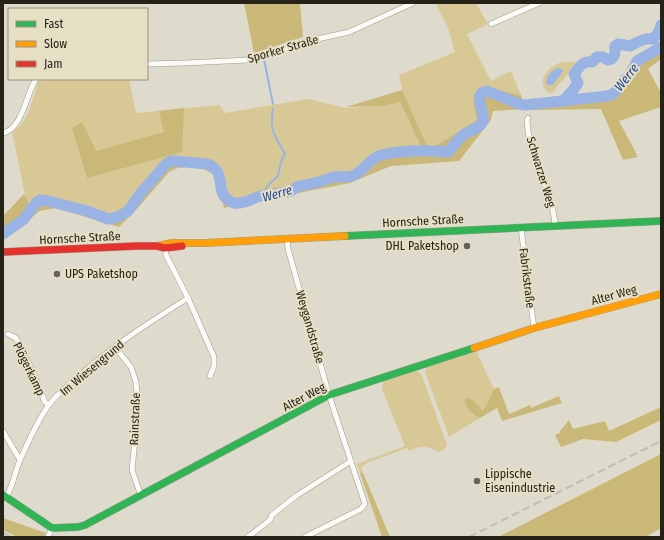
<svg xmlns="http://www.w3.org/2000/svg" width="664" height="540" viewBox="0 0 664 540" font-family="'Fira Sans Condensed',sans-serif">
	<style>
		.green { fill: #d8c896 }
		.forest { fill: #cab878 }
		.water { fill: #99b3e5 }
		.lines { fill: none; stroke-linecap: round; stroke-linejoin: round }
		.stream { stroke: #99b3e5; stroke-width: 2 }
		.river { stroke: #99b3e5; stroke-width: 11 }
		.street-casing { stroke: #9e9b8f; stroke-width: 6 }
		.fast-casing { stroke: #9e9b8f; stroke-width: 8 }
		.slow-casing { stroke: #9e9b8f; stroke-width: 8 }
		.jam-casing { stroke: #9e9b8f; stroke-width: 8 }
		.street { stroke: #fafaf7; stroke-width: 5 }
		.fast { stroke: #30b455; stroke-width: 7 }
		.slow { stroke: #ff9f0a; stroke-width: 7 }
		.jam { stroke: #e5322d; stroke-width: 7 }
		.rail { stroke: #bebdb9; stroke-width: 2; stroke-dasharray: 8 4; stroke-linecap: butt }
		.poi-dot { fill: #676357; stroke: #e7dfc4; stroke-width: 1.5 }
		.labels { text-anchor: middle; stroke-width: 4; stroke-linejoin: round; paint-order: stroke }
		.street-label { font-size: 12px; fill: #262218; stroke: #e7dfc4 }
		.poi-label { font-size: 12px; fill: #262218; stroke: #e7dfc4; text-anchor: start }
		.water-label { font-size: 13px; font-style: italic; fill: #2149a4; stroke: #e7dfc4 }
	</style>
	<rect width="100%" height="100%" fill="#dfdbcc"/>
	<g class="green">
		<path d="M435 3H476L488 24 467 34 491 81 511 71 521 95 484 88 478 120 429 150 402 90 399 75 455 52 448 28Z"/>
		<path d="M562 62H575L582 64 574 74 569 73 558 85 553 93H548C535 80 549 66 562 62Z"/>
		<path d="M46 79H129L136 113 219 105 225 113 308 99 346 108 384 106 400 102 423 151 380 159 350 176 262 190V200L239 205 226 189 224 175 186 159 147 186 134 202 122 211 117 213H98L47 199 27 205 12 132C28 124 33 98 38 82Z"/>
		<path d="M476 351 494 389 485 407 481 410 474 401 472 414 480 418 449 437 425 372 428 367Z"/>
		<path d="M415 371 419 372 422 376 447 445 445 449 439 452C427 446 420 445 409 451L407 448 369 462 361 467 363 473H360L357 464 405 446 382 389 383 382Z"/>
	</g>
	<g class="forest">
		<path d="M244 3H300L303 37 254 53Z"/>
		<path d="M661 46V59L648 69 661 93V107L619 121 638 157 623 160 601 109 532 110 531 99 608 93 624 81 641 59Z"/>
		<path d="M485 88 521 95 525 109 493 111 491 120 459 161 391 166 350 183 263 200 262 190 350 176 379 159 401 152 423 151 400 102 384 106 346 107 402 90 429 150 477 120 473 101Z"/>
		<path d="M184 108 182 152 87 178 72 128 82 122 96 151 164 132 159 111Z"/>
		<path d="M186 159 214 164 221 168 224 175 226 190 239 205 224 208 220 190 213 174 197 166 178 168 169 172 136 210 119 227 56 208 40 211 24 223 3 236V216L24 194 29 204 47 199 98 213H117L122 211 134 202 147 186 169 164Z"/>
		<path d="M499 387 509 414 530 405 531 408 559 396 562 403 502 421 497 408 480 418C471 414 467 409 464 399L468 398 474 401 482 410 485 407 494 389Z"/>
		<path d="M661 407V420L616 442 583 439 561 447 555 435 560 433V431L569 420 573 429 605 421 609 431Z"/>
		<path d="M661 454V528L646 537H498Z"/>
		<path d="M360 473H363L390 537H382Z"/>
		<path d="M3 518 46 533 44 537H17L3 530Z"/>
	</g>
	<path class="water" d="M560 68 563 71 553 85H548L546 83C547 75 552 69 560 68Z"/>
	<g class="lines">
		<g class="stream">
			<path d="M264 59 273 104"/>
			<path d="M261 196 269 184 278 176 281 162 285 154C275 134 269 133 273 109"/>
		</g>
		<g class="river">
			<path d="M563 101 573 90 578 83 574 74C579 68 583 60 592 62L597 57H603L608 60 612 59 615 54V46L618 44 630 46C638 42 643 38 653 39 657 35 660 31 661 25"/>
			<path d="M3 234 24 219 36 203 40 200 48 201 87 211 108 219 118 217 128 211 140 194 166 164 171 161H175L207 164C230 172 211 195 234 203 242 205 253 198 261 196 270 194 281 194 291 191 293 190 296 187 299 186 303 185 309 185 314 183 320 182 327 179 334 177 340 176 346 178 352 176 364 172 369 158 381 155 404 150 425 150 448 152 453 147 457 140 463 135 469 130 479 130 483 121 486 112 471 94 487 91L519 104 525 105 607 96 613 94 617 90 621 83 629 76 637 61 661 47"/>
		</g>
		<g class="street-casing">
			<g id="street">
				<path d="M491 24 539 3"/>
				<path d="M147 64 185 63 248 60 304 42 349 32 413 3"/>
				<path d="M528 118 527 121C528 131 529 142 532 152 540 175 554 201 555 226"/>
				<path d="M3 133C23 128 26 94 36 79"/>
				<path d="M521 228 534 328"/>
				<path d="M287 238 288 249 329 395 365 504 361 509 305 537"/>
				<path d="M188 298 214 357V366L210 376"/>
				<path d="M8 334 16 338 34 374 45 402 49 405"/>
				<path d="M115 347 131 367 136 382 138 409 132 470 141 496"/>
				<path d="M3 431 20 460"/>
				<path d="M6 497C13 486 15 472 20 460 28 442 37 422 48 406 56 395 68 385 79 376 112 346 150 322 188 298L166 255 165 246"/>
				<path d="M48 537 52 528"/>
				<path d="M248 537 270 520 272 515 296 496 351 461"/>
			</g>
		</g>
		<g class="fast-casing">
			<g id="fast">
				<path d="M345 236 661 221"/>
				<path d="M3 495 52 528 78 527 85 525 329 395 474 348"/>
			</g>
		</g>
		<g class="slow-casing">
			<g id="slow">
				<path d="M157 246 172 243H206L345 236"/>
				<path d="M474 348 534 328 661 294"/>
			</g>
		</g>
		<g class="jam-casing">
			<path id="jam" d="M3 252 137 246H157L165 248 182 246"/>
		</g>
		<use href="#street" class="street"/>
		<use href="#fast" class="fast"/>
		<use href="#slow" class="slow"/>
		<use href="#jam" class="jam"/>
		<g class="rail">
			<path d="M3 533 12 537"/>
			<path d="M469 537 661 441"/>
		</g>
	</g>
	<g class="poi-dot">
		<circle cx="467" cy="246" r="4"/>
		<circle cx="57" cy="274" r="4"/>
		<circle cx="477" cy="481" r="4"/>
	</g>
	<g class="labels">
		<g class="street-label">
			<text transform="translate(283 49) rotate(-16)" y="4">Sporker Straße</text>
			<text transform="translate(541 172) rotate(73)" y="4">Schwarzer Weg</text>
			<text transform="translate(423 221) rotate(-3)" y="4">Hornsche Straße</text>
			<text transform="translate(80 238) rotate(-3)" y="4">Hornsche Straße</text>
			<text transform="translate(527 278) rotate(83)" y="4">Fabrikstraße</text>
			<text transform="translate(614 295) rotate(-15)" y="4">Alter Weg</text>
			<text transform="translate(310 327) rotate(74)" y="4">Weygandstraße</text>
			<text transform="translate(92 368) rotate(-40)" y="4">Im Wiesengrund</text>
			<text transform="translate(29 369) rotate(64)" y="4">Plögerkamp</text>
			<text transform="translate(304 397) rotate(-28)" y="4">Alter Weg</text>
			<text transform="translate(135 419) rotate(-88)" y="4">Rainstraße</text>
		</g>
		<g class="poi-label">
			<text x="459" y="250" text-anchor="end">DHL Paketshop</text>
			<text x="65" y="278">UPS Paketshop</text>
			<text x="485" y="478">Lippische<tspan x="485" dy="14">Eisenindustrie</tspan></text>
		</g>
		<g class="water-label">
			<text transform="translate(626 77) rotate(-52)" y="5">Werre</text>
			<text transform="translate(277 193) rotate(-16)" y="5">Werre</text>
		</g>
	</g>
	<rect width="664" height="540" fill="none" stroke="#262218" stroke-width="8"/>
	<rect x="8" y="8" width="140" height="72" fill="#e7dfc4" stroke="#9a937f"/>
	<rect x="16" y="21" width="20" height="6" fill="#30b455" stroke="#9a937f"/>
	<text x="44" y="28" font-size="12" fill="#262218">Fast</text>
	<rect x="16" y="41" width="20" height="6" fill="#ff9f0a" stroke="#9a937f"/>
	<text x="44" y="48" font-size="12" fill="#262218">Slow</text>
	<rect x="16" y="61" width="20" height="6" fill="#e5322d" stroke="#9a937f"/>
	<text x="44" y="68" font-size="12" fill="#262218">Jam</text>
</svg>
